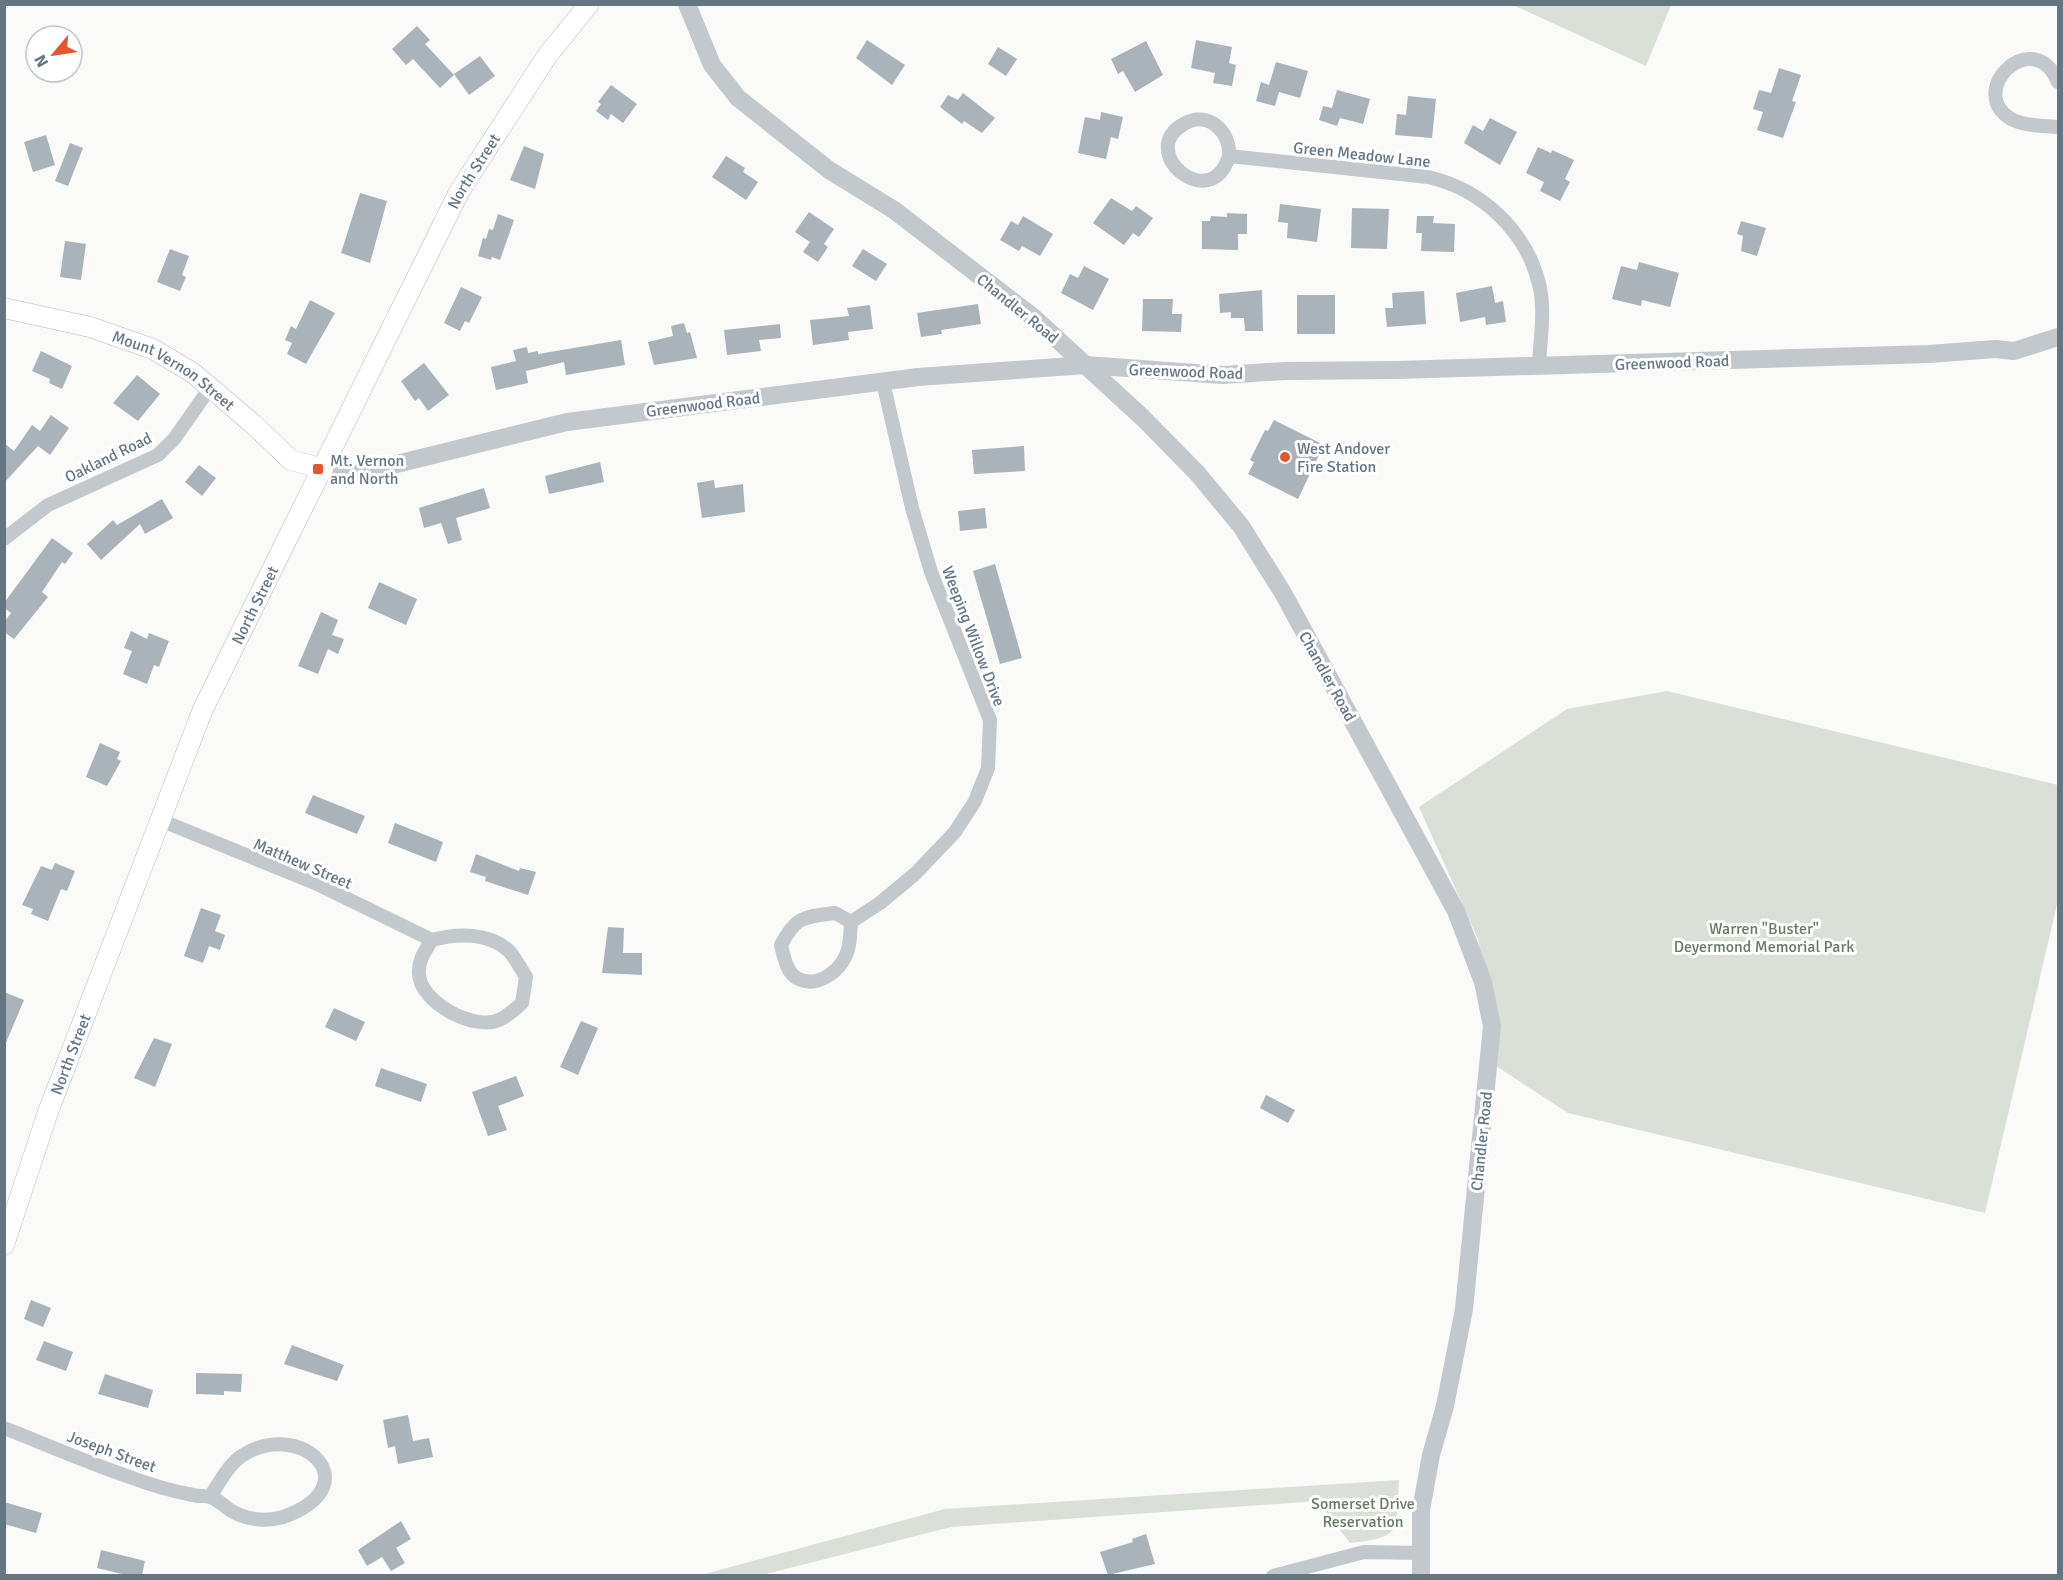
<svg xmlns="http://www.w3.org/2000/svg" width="2063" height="1580" viewBox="0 0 2063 1580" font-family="Signika,sans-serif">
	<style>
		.green { fill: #dadfd7 }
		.building { fill: #aab3b9 }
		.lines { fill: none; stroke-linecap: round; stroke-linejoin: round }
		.secondary-casing { stroke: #b3babf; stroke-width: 21 }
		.minor { stroke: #c3c8cc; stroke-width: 14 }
		.tertiary { stroke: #c3c8cc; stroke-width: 18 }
		.secondary { stroke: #fff; stroke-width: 20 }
		.poi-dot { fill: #e4572e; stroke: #fff; stroke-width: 2 }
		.labels { text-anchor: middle; stroke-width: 6; stroke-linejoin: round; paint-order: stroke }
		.street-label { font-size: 16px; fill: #657683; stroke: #fff }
		.poi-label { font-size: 16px; fill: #657683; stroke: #fff; text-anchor: start }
		.park-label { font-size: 16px; fill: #687a64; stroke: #fff }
	</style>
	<rect width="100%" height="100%" fill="#fafaf8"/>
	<g class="green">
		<path d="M1513 5H1671L1646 66Z"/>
		<path d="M1667 691 2058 785V900L1985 1213 1568 1113 1496 1066 1478 939 1419 807 1567 709Z"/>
		<path d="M1399 1480C1395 1531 1405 1537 1350 1543L1318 1501 951 1527 762 1575H701L945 1509Z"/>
	</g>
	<g class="building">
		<path d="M417 26 430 40 425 44 454 75 440 88 413 59 406 65 392 49Z"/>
		<path d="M867 40 905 65 892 85 856 58Z"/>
		<path d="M1196 40 1232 47 1229 63 1236 65 1232 86 1213 83 1215 73 1191 68Z"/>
		<path d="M1146 41 1163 75 1135 92 1123 71 1118 74 1111 59Z"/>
		<path d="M998 47 1017 59 1006 76 988 64Z"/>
		<path d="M480 56 495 76 469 95 454 74Z"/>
		<path d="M1276 62 1308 71 1300 98 1279 92 1275 106 1256 101 1261 82 1269 85Z"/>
		<path d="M1779 68 1801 75 1792 101 1796 102 1783 138 1757 130 1763 112 1753 109 1759 90 1771 93Z"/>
		<path d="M611 85 637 104 623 123 611 114 608 120 596 111 601 104 598 102Z"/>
		<path d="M1337 90 1370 99 1363 124 1340 118 1337 126 1319 120 1323 106 1332 108Z"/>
		<path d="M963 93 995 118 982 133 964 121 962 124 940 107 948 95 958 100Z"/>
		<path d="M1408 96 1436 99 1432 138 1395 135 1397 114 1406 115Z"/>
		<path d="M1101 112 1123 117 1118 139 1111 137 1106 159 1078 153 1085 117 1100 120Z"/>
		<path d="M1490 118 1517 132 1500 165 1464 143 1473 125 1483 131Z"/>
		<path d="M46 135 55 165 33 172 24 142Z"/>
		<path d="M70 143 83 148 68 186 55 181Z"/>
		<path d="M524 146 544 154 535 189 510 180Z"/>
		<path d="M1538 147 1551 153 1552 150 1574 160 1565 179 1570 182 1560 201 1540 191 1544 182 1526 173Z"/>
		<path d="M726 156 745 168 743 172 758 182 746 200 712 177Z"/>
		<path d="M360 193 387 201 370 263 341 253Z"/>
		<path d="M1111 198 1132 211 1136 206 1153 218 1139 237 1133 233 1124 245 1093 223Z"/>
		<path d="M1280 204 1321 209 1317 242 1287 238 1288 223 1278 222Z"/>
		<path d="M1352 208 1389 209 1387 249 1351 248Z"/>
		<path d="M809 212 834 229 824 244 828 247 818 262 803 252 810 242 795 232Z"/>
		<path d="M1227 213 1247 214V234H1238V250L1202 249V221H1210L1211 216 1227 217Z"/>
		<path d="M498 214 514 220 500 260 492 257 491 260 478 256 483 238 486 239 489 229 493 230Z"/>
		<path d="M1023 216 1053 234 1040 256 1022 246 1019 251 1000 240 1011 221 1018 225Z"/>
		<path d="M1417 216H1434L1433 223 1455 224 1454 252 1421 251 1422 233H1416Z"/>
		<path d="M1741 221 1766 228 1757 256 1741 251 1743 236 1737 234Z"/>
		<path d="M65 241 86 244 81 280 60 277Z"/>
		<path d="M170 249 189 256 182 275 186 277 180 291 157 282Z"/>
		<path d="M863 249 887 264 876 281 852 266Z"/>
		<path d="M1639 262 1679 273 1670 307 1642 300 1641 306 1612 299 1621 266 1637 270Z"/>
		<path d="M1084 266 1109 279 1093 310 1061 293 1070 274 1078 278Z"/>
		<path d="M1492 286 1495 303 1503 301 1506 322 1486 325 1485 317 1460 322 1456 293Z"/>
		<path d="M461 287 482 297 469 323 465 321 460 331 444 323Z"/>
		<path d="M1262 290 1263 331H1245L1244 318H1231V312L1220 313 1219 294Z"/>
		<path d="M1424 291 1426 324 1387 327 1385 308H1393L1392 293Z"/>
		<rect x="1297" y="295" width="38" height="39"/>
		<path d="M1143 299H1173L1172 314H1182L1181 332 1142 331Z"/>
		<path d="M310 300 335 313 306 364 287 354 292 343 285 340 291 326 296 329Z"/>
		<path d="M978 304 981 324 941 330 942 334 921 337 917 313Z"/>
		<path d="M870 305 873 329 848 332 849 340 813 345 810 320 849 316 847 308Z"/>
		<path d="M684 323 687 333 690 332 697 358 654 365 648 342 673 336 671 326Z"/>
		<path d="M780 324 781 338 759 340 761 351 727 355 724 330Z"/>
		<path d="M621 340 625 365 566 375 564 362 526 371 528 383 496 390 491 367 516 361 513 350 527 347 528 353 538 351V354Z"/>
		<path d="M41 351 72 366 62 389 49 383 50 379 32 371Z"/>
		<path d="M424 363 449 395 428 411 419 398 415 401 401 381Z"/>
		<path d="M137 375 160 394 138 421 113 403Z"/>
		<path d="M51 415 69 428 50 455 38 446 4 483V443L14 451 32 425 40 431Z"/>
		<path d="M1274 420 1322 444 1317 454 1319 455 1298 499 1248 474 1254 462 1250 460 1265 430 1268 431Z"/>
		<path d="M1024 446 1025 471 974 474 972 450Z"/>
		<path d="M600 462 604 482 549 494 545 476Z"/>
		<path d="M199 465 216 478 202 496 185 482Z"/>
		<path d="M714 480 715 488 743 484 745 512 702 518 697 483Z"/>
		<path d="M484 488 490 508 456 518 462 540 448 544 441 523 424 528 419 508Z"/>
		<path d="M162 499 173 518 145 534 140 524 101 560 87 544 113 520 117 525Z"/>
		<path d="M985 508 987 528 960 531 958 511Z"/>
		<path d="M52 538 73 553 65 564 62 562 42 592 48 597 14 639 4 632V622L11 613 4 608V603Z"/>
		<path d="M995 564 1022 658 1000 664 973 571Z"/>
		<path d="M379 582 417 599 406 625 368 608Z"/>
		<path d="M321 612 338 620 332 635 344 639 338 654 328 649 318 674 298 666Z"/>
		<path d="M131 631 147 639 149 633 169 641 159 667 154 665 147 684 123 674 132 651 124 648Z"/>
		<path d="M100 743 120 752 117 759 121 761 107 786 86 777Z"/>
		<path d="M313 795 365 816 357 834 305 813Z"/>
		<path d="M395 823 443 842 436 862 388 843Z"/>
		<path d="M476 854 519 871 520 868 536 872 528 895 485 881 486 877 470 872Z"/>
		<path d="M55 863 75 871 67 891 61 889 48 921 31 914 33 909 22 905 41 866 52 870Z"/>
		<path d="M201 908 221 915 215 931 225 935 220 950 209 946 203 963 184 956Z"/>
		<path d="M608 927 624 928 623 953H642V975L602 973Z"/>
		<path d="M4 992 24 1000 5 1045H4Z"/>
		<path d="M334 1008 365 1022 356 1041 325 1027Z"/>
		<path d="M581 1021 598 1028 578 1075 560 1067Z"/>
		<path d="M154 1038 172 1044 155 1087 134 1078Z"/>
		<path d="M381 1068 427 1084 421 1102 375 1086Z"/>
		<path d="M516 1076 524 1096 498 1106 507 1130 488 1136 472 1092Z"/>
		<path d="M1266 1095 1295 1110 1288 1123 1260 1108Z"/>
		<path d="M31 1300 51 1308 43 1327 24 1319Z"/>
		<path d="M44 1341 73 1352 66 1371 36 1360Z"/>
		<path d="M292 1345 344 1365 337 1381 284 1364Z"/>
		<path d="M196 1373 242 1374 241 1392 224 1391V1395L196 1394Z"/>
		<path d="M105 1374 153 1390 148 1408 98 1394Z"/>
		<path d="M408 1415 413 1441 429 1438 433 1457 398 1464 395 1446 388 1448 383 1420Z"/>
		<path d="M4 1502 42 1513 36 1533 4 1524Z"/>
		<path d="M401 1521 411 1539 396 1548 405 1563 391 1571 382 1557 367 1566 358 1550Z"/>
		<path d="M1146 1534 1155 1564 1108 1575 1100 1552 1133 1542 1132 1539Z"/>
		<path d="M101 1550 145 1561 142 1575H126L97 1568Z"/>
	</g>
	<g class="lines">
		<g class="secondary-casing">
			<g id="secondary">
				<path id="s1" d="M4 308 90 327 153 349 193 373 253 424 291 460 323 469"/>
				<path id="s2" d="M4 1245 48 1112 203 709 459 192 547 56 589 4"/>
			</g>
		</g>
		<g class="minor">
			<path d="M2058 82C2033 23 1963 93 2013 120 2026 126 2044 126 2058 127"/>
			<path d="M1229 156C1211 216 1135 151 1184 124 1207 110 1231 131 1229 156L1428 177C1482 189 1528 232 1540 288 1545 313 1540 340 1539 366"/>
			<path d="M4 539 48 505 158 455 174 439 210 388"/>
			<path d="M160 820 315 883 432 940C425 951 418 960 419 974 420 1002 473 1031 499 1020 508 1016 515 1009 522 1003L526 977C521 969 516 959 510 952 490 932 457 933 432 940"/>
			<path d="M835 913 851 922C850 933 851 945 846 955 839 972 816 989 797 978 786 972 784 956 781 945 796 916 804 917 835 913Z"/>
			<path d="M851 922 880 903 915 874 955 832 975 801 988 768 990 720 931 572 912 508 883 382"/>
			<path d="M4 1428C45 1444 86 1462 127 1476 148 1484 171 1491 193 1495 199 1497 206 1495 211 1497 218 1500 224 1506 230 1510 248 1521 271 1523 291 1514 368 1481 298 1417 240 1457 227 1467 219 1483 210 1497"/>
			<path d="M1273 1576 1364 1552 1421 1553"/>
		</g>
		<g class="tertiary">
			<path d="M687 4 712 65 738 98 829 170 894 210 1033 317 1143 418 1197 473 1241 526 1283 593 1456 911 1483 982 1492 1026 1464 1309 1445 1406 1431 1455 1421 1510V1576"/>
			<path d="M323 469 348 476 567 422 918 377 1086 365 1223 375 1285 371 1397 370 1929 354 1995 349 2014 351 2058 337"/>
		</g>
		<use href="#secondary" class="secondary"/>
	</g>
	<g class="poi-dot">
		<circle cx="1285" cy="457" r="6"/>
		<rect x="312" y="463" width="12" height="12" rx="3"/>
	</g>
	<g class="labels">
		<g class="street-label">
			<text transform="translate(1362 154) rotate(6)" y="6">Green Meadow Lane</text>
			<text dy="6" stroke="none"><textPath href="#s2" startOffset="1174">North Street</textPath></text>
			<text transform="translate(1018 308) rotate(39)" y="6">Chandler Road</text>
			<text transform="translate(1672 362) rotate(-2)" y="6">Greenwood Road</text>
			<text transform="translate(1186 371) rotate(2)" y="6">Greenwood Road</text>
			<text dy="6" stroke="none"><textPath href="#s1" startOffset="183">Mount Vernon Street</textPath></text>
			<text transform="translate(703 404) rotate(-7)" y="6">Greenwood Road</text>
			<text transform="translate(108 457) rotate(-26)" y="6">Oakland Road</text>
			<text dy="6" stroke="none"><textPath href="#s2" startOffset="688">North Street</textPath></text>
			<text transform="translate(974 636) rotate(69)" y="6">Weeping Willow Drive</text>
			<text transform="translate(1328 676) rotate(61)" y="6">Chandler Road</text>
			<text transform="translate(303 863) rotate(23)" y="6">Matthew Street</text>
			<text dy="6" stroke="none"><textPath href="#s2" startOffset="202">North Street</textPath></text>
			<text transform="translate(1481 1141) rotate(-84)" y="6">Chandler Road</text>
			<text transform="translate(112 1451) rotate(20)" y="6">Joseph Street</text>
		</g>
		<g class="poi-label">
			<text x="1297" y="454">West Andover<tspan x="1297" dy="18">Fire Station</tspan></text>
			<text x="330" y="466">Mt. Vernon<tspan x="330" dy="18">and North</tspan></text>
		</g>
		<g class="park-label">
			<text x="1764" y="934">Warren "Buster"<tspan x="1764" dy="18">Deyermond Memorial Park</tspan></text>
			<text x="1363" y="1509">Somerset Drive<tspan x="1363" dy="18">Reservation</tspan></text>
		</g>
	</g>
	<rect width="2063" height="1580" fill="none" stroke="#657683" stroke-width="12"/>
	<g transform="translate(54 54) rotate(241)"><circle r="28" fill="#ffffff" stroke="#c1c8cd" stroke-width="1.5"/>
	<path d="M0-4.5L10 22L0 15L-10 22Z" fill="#e4572e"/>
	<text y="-9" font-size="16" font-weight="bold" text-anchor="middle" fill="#657683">N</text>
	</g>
</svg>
